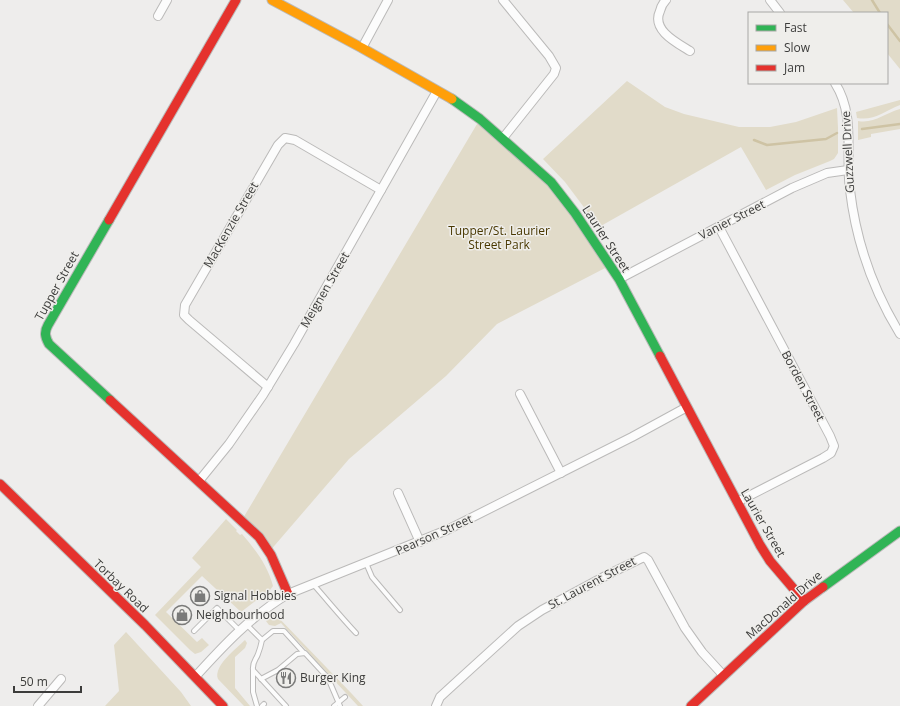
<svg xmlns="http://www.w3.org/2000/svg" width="900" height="706" viewBox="0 0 900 706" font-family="'Open Sans',sans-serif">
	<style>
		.green { fill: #e1dbc9 }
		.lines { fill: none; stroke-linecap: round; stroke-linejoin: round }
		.stream { stroke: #cec3a4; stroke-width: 2.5 }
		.lane-casing { stroke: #bbbab9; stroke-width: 6 }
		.street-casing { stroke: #bbbab9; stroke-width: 10 }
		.fast-casing { stroke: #bbbab9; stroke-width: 11 }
		.slow-casing { stroke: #bbbab9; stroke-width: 11 }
		.jam-casing { stroke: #bbbab9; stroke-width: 11 }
		.lane { stroke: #fcfcfc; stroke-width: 4 }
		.street { stroke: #fcfcfc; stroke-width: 8 }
		.fast { stroke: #30b455; stroke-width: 9 }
		.slow { stroke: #ff9f0a; stroke-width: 9 }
		.jam { stroke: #e5322d; stroke-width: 9 }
		.labels { text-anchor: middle; stroke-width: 3; stroke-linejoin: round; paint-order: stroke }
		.street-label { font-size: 12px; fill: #3c3c3b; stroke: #efeeeb }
		.park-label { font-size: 12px; fill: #493800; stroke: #efeeeb }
		.poi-label { font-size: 12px; fill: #3c3c3b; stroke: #efeeeb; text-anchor: start }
	</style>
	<rect width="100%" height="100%" fill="#eeedec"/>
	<g class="green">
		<path d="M843 0H900V69L887 53V13H854Z"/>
		<path d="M627 81 665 107 684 114 739 127H770L796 122 837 108 838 128V153L834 159 830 161 795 175 766 190 741 147 599 227 591 216 592 215 591 213 589 214 565 182 543 159Z"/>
		<path d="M900 100V105C885 111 874 121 857 118L856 112Z"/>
		<path d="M900 109V129L871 134V137L858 140V121C874 124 885 113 900 109Z"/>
		<path d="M480 119 535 166 611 265 497 324 446 376 349 459 269 552 242 520Z"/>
		<path d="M226 519 237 530 236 531 240 535 242 534C255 549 268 566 273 586L270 590 241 612 202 576 166 612 197 642 202 638 209 645 201 652 195 654 190 650 155 615 201 567 192 558Z"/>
		<path d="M275 614 352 694 363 706H358L281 623 275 626 269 625 266 621Z"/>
		<path d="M126 632 181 692 191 706H105L119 691 114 645Z"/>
		<path d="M245 640 247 643 245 648 235 657V688L250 706H244L218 679C213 666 237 648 245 640Z"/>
	</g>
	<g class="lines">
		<g class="stream">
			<path d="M872 0 880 13"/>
			<path d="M887 24 900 41"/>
			<path d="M862 129 900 124"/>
			<path d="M754 140 767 145 826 139 837 133"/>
		</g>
		<g class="lane-casing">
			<g id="lane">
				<path d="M366 563 372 577 400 610"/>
				<path d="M313 584C328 601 341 617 356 633"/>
				<path d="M246 624 262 640C261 645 260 649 258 654 256 660 252 662 253 670L286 706"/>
				<path d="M194 631 217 608 239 630"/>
				<path d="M262 640 273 631H284L304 653"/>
				<path d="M253 670V692L257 706"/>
				<path d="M261 679 278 670 297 654 305 653 328 678 340 706"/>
				<path d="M262 706 264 704"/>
				<path d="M334 706 345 697"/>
			</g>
		</g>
		<g class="street-casing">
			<g id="street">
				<path d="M666 0C663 3 661 7 660 11 651 30 677 43 690 51"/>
				<path d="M770 0 780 13"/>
				<path d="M158 16 167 0"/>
				<path d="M362 48 388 0"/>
				<path d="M835 83C856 116 845 154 850 190 856 241 873 290 900 334"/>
				<path d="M503 138 554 74 556 68 549 56 503 0"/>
				<path d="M719 227 830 436 834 446 831 453 823 458 737 502"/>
				<path d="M619 279 792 188 827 173 848 170"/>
				<path d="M268 387 189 320 184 315 185 305 278 145 285 138 295 140 381 190"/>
				<path d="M520 394 561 473"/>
				<path d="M199 481 229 444 263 395 294 344 437 91"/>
				<path d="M398 493 420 542"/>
				<path d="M195 677C224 645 251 616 288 594L447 530 632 437 687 407"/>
				<path d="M38 706 61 679"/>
				<path d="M436 706 440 697 452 686 518 626 542 610 611 573 644 557 648 560 685 628 702 652 723 675"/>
			</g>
		</g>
		<g class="fast-casing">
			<g id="fast">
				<path d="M452 99 480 119 551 182 575 213 619 279 660 356"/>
				<path d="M109 220 48 325C44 332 45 337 49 344L110 400"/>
				<path d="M823 587 900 531"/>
			</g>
		</g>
		<g class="slow-casing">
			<path id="slow" d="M272 0 362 48 452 99"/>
		</g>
		<g class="jam-casing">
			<g id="jam">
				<path d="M109 220 236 0"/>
				<path d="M660 356 760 545 770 561 804 601"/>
				<path d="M110 400 259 537 271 555 288 594"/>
				<path d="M0 484 145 625 223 706"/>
				<path d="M691 706 804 601 823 587"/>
			</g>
		</g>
		<use href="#lane" class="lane"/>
		<use href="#street" class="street"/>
		<use href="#fast" class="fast"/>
		<use href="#slow" class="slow"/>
		<use href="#jam" class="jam"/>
	</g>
	<defs>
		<g id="shop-ring" transform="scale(1)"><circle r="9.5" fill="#efeeeb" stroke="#7a7a79" stroke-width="1.5"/><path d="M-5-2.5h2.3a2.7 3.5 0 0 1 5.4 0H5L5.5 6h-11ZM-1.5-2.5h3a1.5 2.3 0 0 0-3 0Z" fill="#7a7a79"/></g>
		<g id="restaurant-ring" transform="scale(1)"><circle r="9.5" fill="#efeeeb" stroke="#7a7a79" stroke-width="1.5"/><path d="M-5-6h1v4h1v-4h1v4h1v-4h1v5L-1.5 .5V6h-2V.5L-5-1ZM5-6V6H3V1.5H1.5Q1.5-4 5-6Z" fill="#7a7a79"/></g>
	</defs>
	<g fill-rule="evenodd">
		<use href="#shop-ring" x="200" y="596"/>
		<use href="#shop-ring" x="182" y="615"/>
		<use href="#restaurant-ring" x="286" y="678"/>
	</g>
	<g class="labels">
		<g class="street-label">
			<text transform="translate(848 152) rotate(-93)" y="4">Guzzwell Drive</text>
			<text transform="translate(732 220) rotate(-27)" y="4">Vanier Street</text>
			<text transform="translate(231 225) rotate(-60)" y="4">MacKenzie Street</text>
			<text transform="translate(606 239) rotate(57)" y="4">Laurier Street</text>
			<text transform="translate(57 286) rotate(-61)" y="4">Tupper Street</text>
			<text transform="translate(325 290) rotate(-60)" y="4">Meignen Street</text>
			<text transform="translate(803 386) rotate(62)" y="4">Borden Street</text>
			<text transform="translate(763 523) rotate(60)" y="4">Laurier Street</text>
			<text transform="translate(434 535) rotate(-24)" y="4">Pearson Street</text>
			<text transform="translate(592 583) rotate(-28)" y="4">St. Laurent Street</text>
			<text transform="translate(121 586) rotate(44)" y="4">Torbay Road</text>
			<text transform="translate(784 605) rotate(-41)" y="4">MacDonald Drive</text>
		</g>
		<g class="park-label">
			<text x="499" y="235">Tupper/St. Laurier<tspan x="499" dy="14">Street Park</tspan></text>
		</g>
		<g class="poi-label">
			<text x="214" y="600">Signal Hobbies</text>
			<text x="196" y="619">Neighbourhood</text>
			<text x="300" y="682">Burger King</text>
		</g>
	</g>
	<rect x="748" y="12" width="140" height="72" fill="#efeeeb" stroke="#a7a7a5"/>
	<rect x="756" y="25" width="20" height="6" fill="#30b455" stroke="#a7a7a5"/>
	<text x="784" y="32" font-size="12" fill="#3c3c3b">Fast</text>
	<rect x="756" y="45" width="20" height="6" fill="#ff9f0a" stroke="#a7a7a5"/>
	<text x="784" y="52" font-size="12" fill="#3c3c3b">Slow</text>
	<rect x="756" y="65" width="20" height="6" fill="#e5322d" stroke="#a7a7a5"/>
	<text x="784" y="72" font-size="12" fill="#3c3c3b">Jam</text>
	<path d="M14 686v6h67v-6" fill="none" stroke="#3c3c3b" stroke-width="2"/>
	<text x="20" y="686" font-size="12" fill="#3c3c3b" stroke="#efeeeb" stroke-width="3" paint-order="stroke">50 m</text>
</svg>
